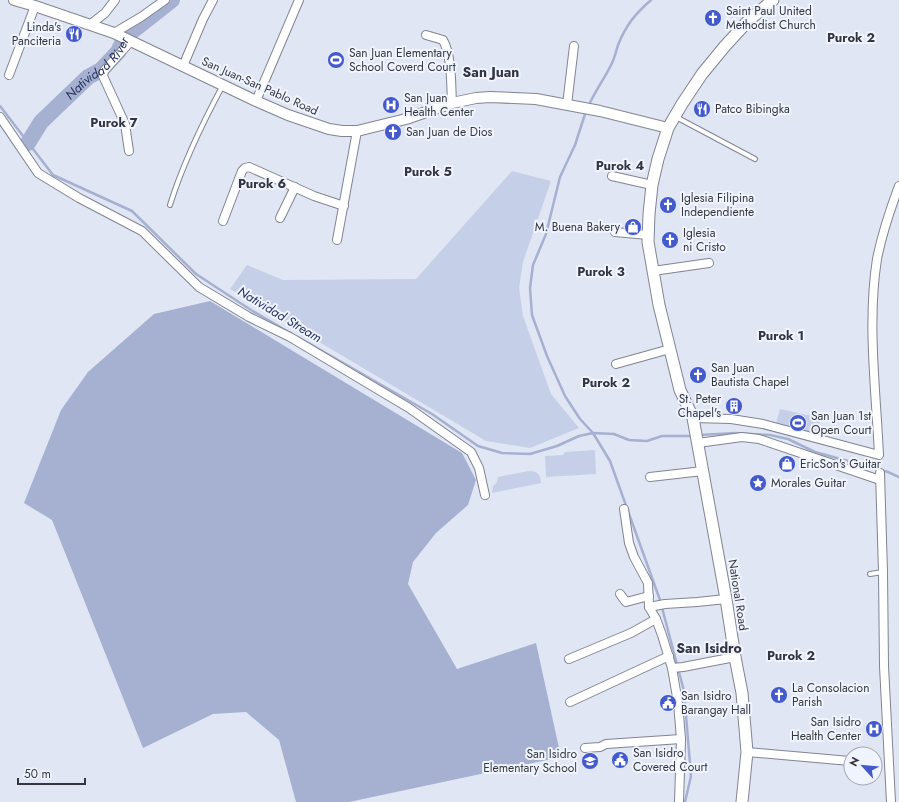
<svg xmlns="http://www.w3.org/2000/svg" width="899" height="802" viewBox="0 0 899 802" font-family="Jost,sans-serif">
	<style>
		.green { fill: #c6cfe8 }
		.water { fill: #a6b1d1 }
		.lines { fill: none; stroke-linecap: round; stroke-linejoin: round }
		.stream { stroke: #a6b1d1; stroke-width: 2.5 }
		.river { stroke: #a6b1d1; stroke-width: 16 }
		.service-casing { stroke: #818591; stroke-width: 6 }
		.minor-casing { stroke: #818591; stroke-width: 10 }
		.tertiary-casing { stroke: #818591; stroke-width: 12 }
		.secondary-casing { stroke: #818591; stroke-width: 13 }
		.service { stroke: #fff; stroke-width: 4 }
		.minor { stroke: #fff; stroke-width: 8 }
		.tertiary { stroke: #fff; stroke-width: 10 }
		.secondary { stroke: #fff; stroke-width: 11 }
		.labels { text-anchor: middle; stroke-width: 4; stroke-linejoin: round; paint-order: stroke }
		.poi-label { font-size: 12px; fill: #35373c; stroke: #f0f4ff; text-anchor: start }
		.street-label { font-size: 12px; fill: #35373c; stroke: #f0f4ff }
		.neighbourhood-label { font-size: 13px; font-weight: bold; fill: #333641; stroke: #f0f4ff }
		.water-label { font-size: 13px; font-style: italic; fill: #26325d; stroke: #f0f4ff }
		.quarter-label { font-size: 14px; font-weight: bold; fill: #333641; stroke: #f0f4ff }
	</style>
	<rect width="100%" height="100%" fill="#e1e6f4"/>
	<g class="green">
		<path d="M512 171 551 181 523 262 519 288 523 316 551 394 579 428 530 448 486 441 230 289 247 265 283 280 416 279Z"/>
		<path d="M780 409 821 418 816 437 775 427Z"/>
		<path d="M595 450 596 474 546 477 545 456 563 455 565 452Z"/>
		<path d="M528 471C538 471 540 474 541 483L492 493 493 486 497 482 498 477Z"/>
	</g>
	<path class="water" d="M210 301 462 453 476 480 468 505 436 533 413 562 408 584 457 669 536 643 561 757 349 802H296L279 740 246 712 213 714 143 748 52 520 24 503 61 410 88 372 154 314Z"/>
	<g class="lines">
		<g class="stream">
			<path d="M0 106 53 175 132 211 196 274 251 310 292 334"/>
			<path d="M588 107C595 91 605 78 612 63 615 57 616 51 618 45 626 25 635 14 651 0"/>
			<path d="M586 111 575 145 560 177 546 234 533 265 530 288 532 315 547 356 565 396 580 419 593 433 610 461 660 600 684 691 691 776 685 802"/>
			<path d="M298 337 432 414 478 446 502 453 530 454 557 446 579 436 593 433 614 434 629 440 647 441 662 436H693"/>
			<path d="M700 435 735 433 770 435 788 439 815 452 888 472 899 477"/>
		</g>
		<path class="river" id="s1" d="M28 143 41 122 88 77 101 70 118 52 125 37 172 0"/>
		<g class="service-casing">
			<g id="service">
				<path d="M676 117 755 159"/>
				<path d="M170 205C183 163 202 124 223 85"/>
				<path d="M870 574 883 572"/>
			</g>
		</g>
		<g class="minor-casing">
			<g id="minor">
				<path d="M91 24 105 13 115 0"/>
				<path d="M114 33 141 17 165 0"/>
				<path d="M426 35 443 40C452 56 451 85 452 103"/>
				<path d="M183 66 203 19 213 0"/>
				<path d="M9 75 35 6"/>
				<path d="M256 101 299 0"/>
				<path d="M567 105 574 46"/>
				<path d="M0 117 38 173 79 198 142 231 199 287 249 317 290 337 409 408 471 452 479 468 485 495"/>
				<path d="M129 151 125 124 103 76 104 71 131 41"/>
				<path d="M612 176 652 185"/>
				<path d="M280 218 295 187"/>
				<path d="M223 221 242 171 245 168 249 167 314 196 344 206"/>
				<path d="M615 232 648 235"/>
				<path d="M337 240 357 131"/>
				<path d="M653 271 709 263"/>
				<path d="M616 364 670 349"/>
				<path d="M693 418 731 419 763 424 879 455C876 391 867 322 877 259 882 234 890 210 899 186"/>
				<path d="M698 443 742 437 759 439 880 480"/>
				<path d="M880 473 883 572 884 666 891 802"/>
				<path d="M650 477 703 471"/>
				<path d="M624 509 629 543 634 557 648 583 649 607 656 619 662 635 672 668 678 703 681 739 679 802"/>
				<path d="M620 594 626 602 649 596"/>
				<path d="M649 607 665 604 697 602 726 599"/>
				<path d="M569 659 631 633 656 619"/>
				<path d="M672 668 683 667 735 657"/>
				<path d="M570 702 669 656"/>
				<path d="M585 748 600 747 606 744 681 739"/>
				<path d="M747 752 850 761"/>
			</g>
		</g>
		<g class="tertiary-casing">
			<path id="tertiary" d="M14 0 35 6 114 33 256 101 288 115 329 129 342 131H357L406 119 452 103 476 98 490 97 536 99 600 111 668 128"/>
		</g>
		<g class="secondary-casing">
			<path id="secondary" d="M742 802 747 752 742 693 735 657 726 599 693 418 680 390 659 305 648 242 649 214 652 185 658 159 668 128 682 104 702 74 725 46 748 21 773 0"/>
		</g>
		<use href="#service" class="service"/>
		<use href="#minor" class="minor"/>
		<use href="#tertiary" class="tertiary"/>
		<use href="#secondary" class="secondary"/>
	</g>
	<defs>
		<g id="church-disc" transform="scale(0.9)"><circle r="9.5" fill="#435acd" stroke="#f0f4ff"/><path d="M-1.2-6h2.4v3.5h3.3v2.4h-3.3V6h-2.4V-.1h-3.3v-2.4h3.3Z" fill="#fff"/></g>
		<g id="restaurant-disc" transform="scale(0.9)"><circle r="9.5" fill="#435acd" stroke="#f0f4ff"/><path d="M-5-6h1v4h1v-4h1v4h1v-4h1v5L-1.5 .5V6h-2V.5L-5-1ZM5-6V6H3V1.5H1.5Q1.5-4 5-6Z" fill="#fff"/></g>
		<g id="stadium-disc" transform="scale(0.9)"><circle r="9.5" fill="#435acd" stroke="#f0f4ff"/><path d="M0-5a6.5 5 0 1 0 0 10a6.5 5 0 1 0 0-10ZM-3.5-1.8h7v3.6h-7Z" fill="#fff"/></g>
		<g id="hospital-disc" transform="scale(0.9)"><circle r="9.5" fill="#435acd" stroke="#f0f4ff"/><path d="M-5-5h3v3.5h4V-5h3V5h-3V1.5h-4V5h-3Z" fill="#fff"/></g>
		<g id="shop-disc" transform="scale(0.9)"><circle r="9.5" fill="#435acd" stroke="#f0f4ff"/><path d="M-5-2.5h2.3a2.7 3.5 0 0 1 5.4 0H5L5.5 6h-11ZM-1.5-2.5h3a1.5 2.3 0 0 0-3 0Z" fill="#fff"/></g>
		<g id="building-disc" transform="scale(0.9)"><circle r="9.5" fill="#435acd" stroke="#f0f4ff"/><path d="M-4-6H4V6H1V3H-1V6H-4ZM-2.5-4.3h1.7v1.8h-1.7ZM.8-4.3h1.7v1.8H.8ZM-2.5-1h1.7V.8h-1.7ZM.8-1h1.7V.8H.8Z" fill="#fff"/></g>
		<g id="sight-disc" transform="scale(0.9)"><circle r="9.5" fill="#435acd" stroke="#f0f4ff"/><path d="M0-6L1.8-2.2L6-1.7L2.9 1.2L3.7 5.4L0 3.3L-3.7 5.4L-2.9 1.2L-6-1.7L-1.8-2.2Z" fill="#fff"/></g>
		<g id="civic-disc" transform="scale(0.9)"><circle r="9.5" fill="#435acd" stroke="#f0f4ff"/><path d="M-.6-6.5H3V-4.5H.6V-3L4-1V1h2V6H-6V1h2V-1L-.6-3ZM-1.2 2.5V6h2.4V2.5Z" fill="#fff"/></g>
		<g id="school-disc" transform="scale(0.9)"><circle r="9.5" fill="#435acd" stroke="#f0f4ff"/><path d="M0-5L7-2L0 1L-7-2ZM-4 1L0 2.5L4 1V4Q0 6-4 4Z" fill="#fff"/></g>
	</defs>
	<g fill-rule="evenodd">
		<use href="#church-disc" x="713" y="18"/>
		<use href="#restaurant-disc" x="74" y="34"/>
		<use href="#stadium-disc" x="336" y="60"/>
		<use href="#hospital-disc" x="391" y="105"/>
		<use href="#restaurant-disc" x="702" y="109"/>
		<use href="#church-disc" x="393" y="132"/>
		<use href="#church-disc" x="668" y="205"/>
		<use href="#shop-disc" x="633" y="227"/>
		<use href="#church-disc" x="670" y="240"/>
		<use href="#church-disc" x="698" y="375"/>
		<use href="#building-disc" x="734" y="406"/>
		<use href="#stadium-disc" x="798" y="423"/>
		<use href="#shop-disc" x="787" y="464"/>
		<use href="#sight-disc" x="758" y="483"/>
		<use href="#church-disc" x="779" y="695"/>
		<use href="#civic-disc" x="668" y="703"/>
		<use href="#hospital-disc" x="874" y="729"/>
		<use href="#civic-disc" x="620" y="760"/>
		<use href="#school-disc" x="590" y="761"/>
	</g>
	<g class="labels">
		<g class="poi-label">
			<text x="726" y="15">Saint Paul United<tspan x="726" dy="14">Methodist Church</tspan></text>
			<text x="61" y="31" text-anchor="end">Linda's<tspan x="61" dy="14">Panciteria</tspan></text>
			<text x="349" y="57">San Juan Elementary<tspan x="349" dy="14">School Coverd Court</tspan></text>
			<text x="404" y="102">San Juan<tspan x="404" dy="14">Health Center</tspan></text>
			<text x="715" y="113">Patco Bibingka</text>
			<text x="406" y="136">San Juan de Dios</text>
			<text x="681" y="202">Iglesia Filipina<tspan x="681" dy="14">Independiente</tspan></text>
			<text x="620" y="231" text-anchor="end">M. Buena Bakery</text>
			<text x="683" y="237">Iglesia<tspan x="683" dy="14">ni Cristo</tspan></text>
			<text x="711" y="372">San Juan<tspan x="711" dy="14">Bautista Chapel</tspan></text>
			<text x="721" y="403" text-anchor="end">St. Peter<tspan x="721" dy="14">Chapel's</tspan></text>
			<text x="811" y="420">San Juan 1st<tspan x="811" dy="14">Open Court</tspan></text>
			<text x="800" y="468">EricSon's Guitar</text>
			<text x="771" y="487">Morales Guitar</text>
			<text x="792" y="692">La Consolacion<tspan x="792" dy="14">Parish</tspan></text>
			<text x="681" y="700">San Isidro<tspan x="681" dy="14">Barangay Hall</tspan></text>
			<text x="861" y="726" text-anchor="end">San Isidro<tspan x="861" dy="14">Health Center</tspan></text>
			<text x="633" y="757">San Isidro<tspan x="633" dy="14">Covered Court</tspan></text>
			<text x="577" y="758" text-anchor="end">San Isidro<tspan x="577" dy="14">Elementary School</tspan></text>
		</g>
		<g class="street-label">
			<text transform="translate(260 86) rotate(24)" y="4">San Juan-San Pablo Road</text>
			<text transform="translate(738 595) rotate(81)" y="4">National Road</text>
		</g>
		<g class="neighbourhood-label">
			<text x="851" y="42">Purok 2</text>
			<text x="114" y="127">Purok 7</text>
			<text x="620" y="170">Purok 4</text>
			<text x="428" y="176">Purok 5</text>
			<text x="262" y="188">Purok 6</text>
			<text x="601" y="276">Purok 3</text>
			<text x="781" y="340">Purok 1</text>
			<text x="606" y="387">Purok 2</text>
			<text x="791" y="660">Purok 2</text>
		</g>
		<g class="water-label">
			<text dy="5" stroke="none"><textPath href="#s1" startOffset="103">Natividad River</textPath></text>
			<text transform="translate(280 314) rotate(31)" y="5">Natividad Stream</text>
		</g>
		<g class="quarter-label">
			<text x="491" y="77">San Juan</text>
			<text x="709" y="653">San Isidro</text>
		</g>
	</g>
	<g transform="translate(863 766) rotate(297)"><circle r="19" fill="#f0f4ff" stroke="#a5a8b1"/>
	<path d="M0-3L7 15L0 10L-7 15Z" fill="#435acd"/>
	<text y="-6" font-size="11" font-weight="bold" text-anchor="middle" fill="#35373c">N</text>
	</g>
	<path d="M18 778v6h67v-6" fill="none" stroke="#35373c" stroke-width="2"/>
	<text x="24" y="778" font-size="12" fill="#35373c" stroke="#f0f4ff" stroke-width="3" paint-order="stroke">50 m</text>
</svg>
